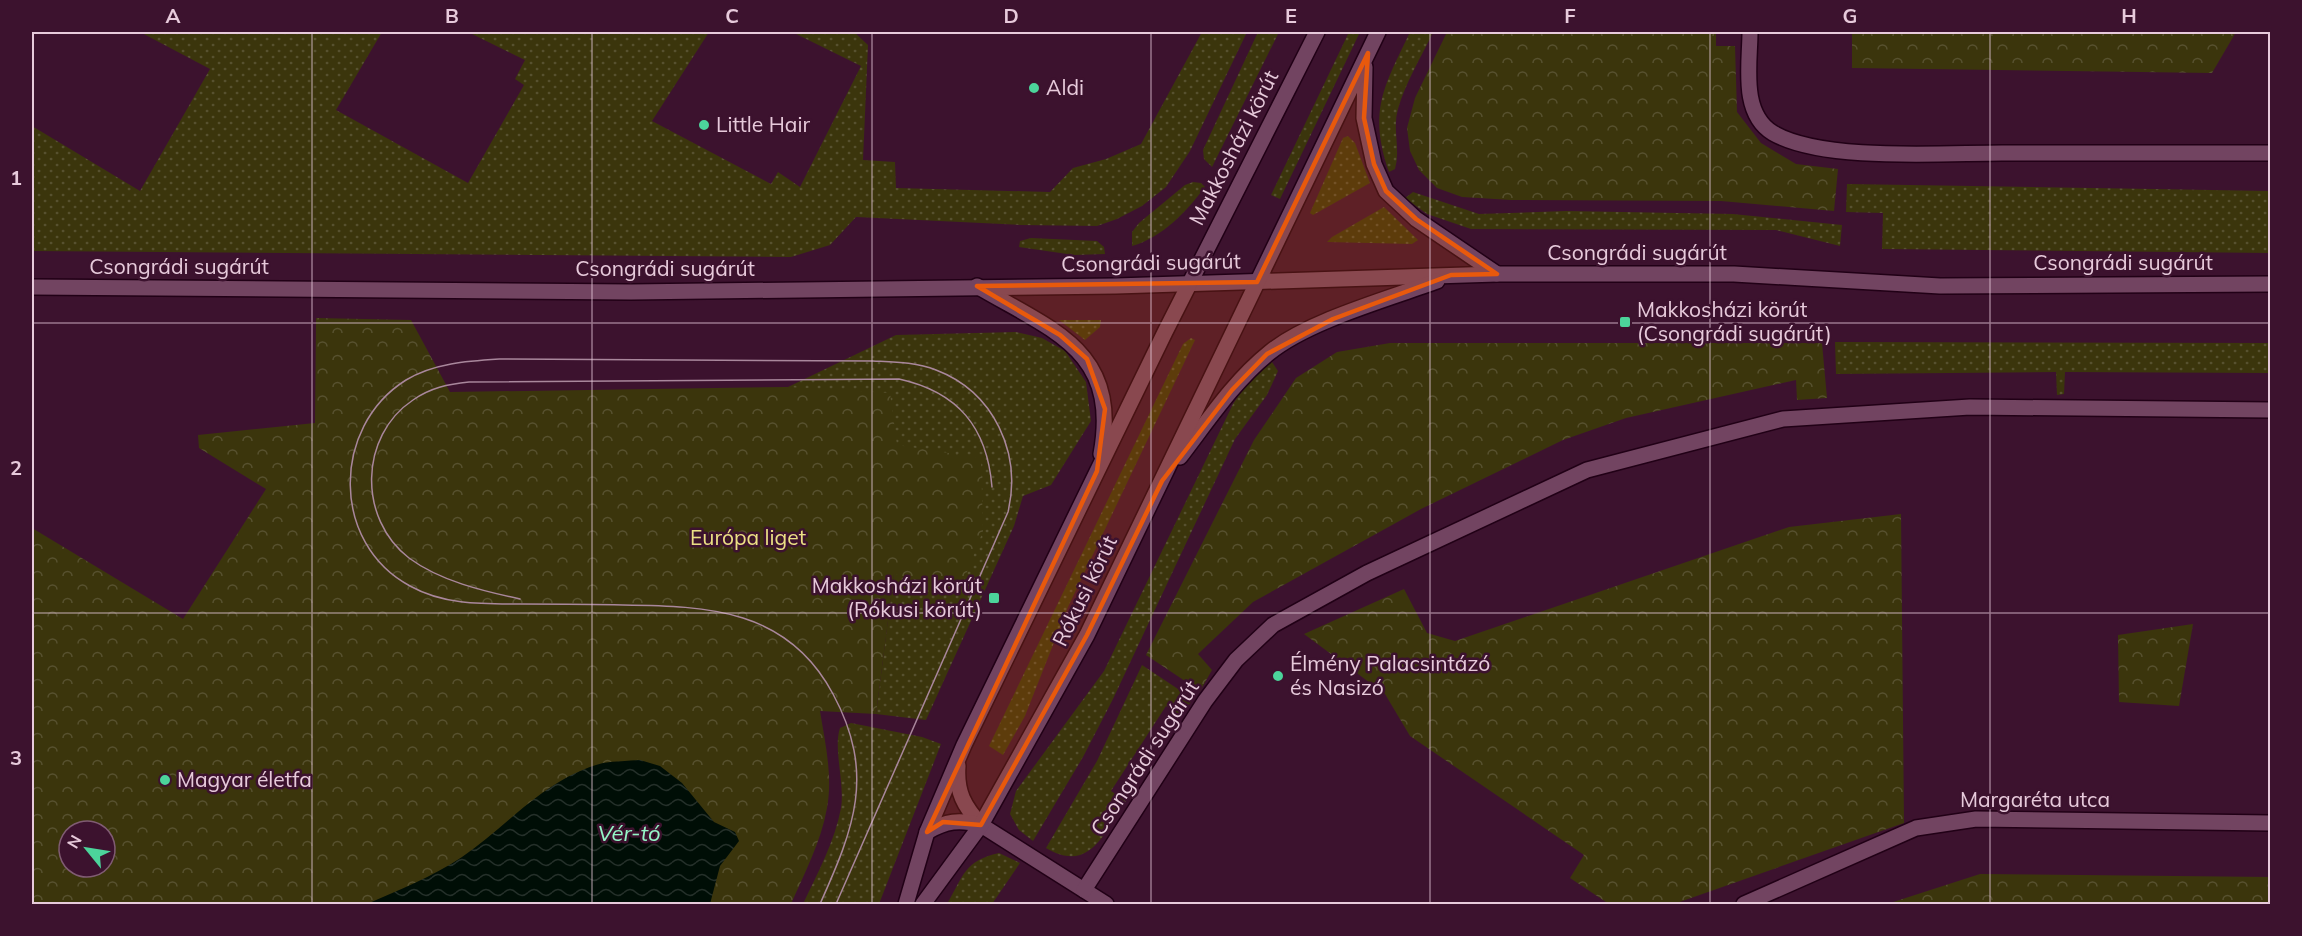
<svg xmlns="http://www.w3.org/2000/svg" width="2302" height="936" viewBox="0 0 2302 936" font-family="Mulish,sans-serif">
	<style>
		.grass { fill: url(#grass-dots) }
		.forest { fill: url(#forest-crowns); fill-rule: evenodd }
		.water { fill: url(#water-waves) }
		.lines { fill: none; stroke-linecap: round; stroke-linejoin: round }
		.minor-casing { stroke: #210016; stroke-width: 18 }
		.secondary-casing { stroke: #210016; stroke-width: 18 }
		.minor { stroke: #724461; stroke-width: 15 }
		.secondary { stroke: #724461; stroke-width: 15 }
		.tram { stroke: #a9879c; stroke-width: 1.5 }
		.marked { fill: #e8590c; fill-opacity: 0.2; stroke: #e8590c; stroke-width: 4.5; stroke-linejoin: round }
		.grid { fill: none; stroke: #e7cadb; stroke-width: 1.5; stroke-opacity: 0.55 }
		.poi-dot { fill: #4cd49b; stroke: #3c122e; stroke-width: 2 }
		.labels { text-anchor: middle; stroke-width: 5; stroke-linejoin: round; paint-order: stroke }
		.poi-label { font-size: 21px; fill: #e7cadb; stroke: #3c122e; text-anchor: start }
		.street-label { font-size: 21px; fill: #e7cadb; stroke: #3c122e }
		.park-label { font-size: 21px; fill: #ebe084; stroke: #3c122e }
		.water-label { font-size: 22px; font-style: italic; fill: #95f6c7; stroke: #3c122e }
		.neatline { fill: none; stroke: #e7cadb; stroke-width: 2 }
		.grid-label { font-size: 20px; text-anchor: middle; font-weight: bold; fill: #e7cadb }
	</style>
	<defs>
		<pattern id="grass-dots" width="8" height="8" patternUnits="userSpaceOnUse" patternTransform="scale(1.5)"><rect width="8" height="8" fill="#3b350c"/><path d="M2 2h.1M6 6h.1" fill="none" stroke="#57512f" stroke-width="1.8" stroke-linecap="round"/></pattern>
		<pattern id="forest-crowns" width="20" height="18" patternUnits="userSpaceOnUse" patternTransform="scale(1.5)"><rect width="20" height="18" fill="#3b350c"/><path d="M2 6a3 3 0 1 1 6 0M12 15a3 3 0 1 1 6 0" fill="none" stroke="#57512f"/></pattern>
		<pattern id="water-waves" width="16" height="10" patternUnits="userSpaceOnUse" patternTransform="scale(1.5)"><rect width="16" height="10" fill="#000e06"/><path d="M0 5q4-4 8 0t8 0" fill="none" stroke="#25302a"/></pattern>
	</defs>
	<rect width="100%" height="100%" fill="#3c122e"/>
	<g class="grass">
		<path d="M140 32H382L336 110 468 183 524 85 515 79 525 60 468 32H709L652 121 771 184 778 172 800 187 861 66 792 32H854L868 45 863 160 895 162 896 188 1050 192 1073 168 1106 159 1141 144 1202 32H1247L1190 151 1166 187 1142 206 1117 219 1097 226 1021 225 856 217 830 245 791 257 32 251V126L140 191 210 69Z"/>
		<path d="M1258 32H1279L1212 167 1204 159 1203 150Z"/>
		<path d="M1349 32H1360L1280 199 1271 195Z"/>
		<path d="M1410 32H1433C1422 56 1405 83 1398 109 1392 129 1401 149 1395 169L1389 172C1368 110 1384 87 1410 32Z"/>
		<path d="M1348 136 1355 143 1370 183 1313 215 1310 213 1343 138Z"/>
		<path d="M1193 182 1201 183 1205 187C1186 212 1163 237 1132 246V232L1139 223 1185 185Z"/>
		<path d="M1847 184 2270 191V253L1882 249 1883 213 1846 212Z"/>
		<path d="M1413 192 1479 214 1566 211 1733 214 1842 225 1840 246 1776 230 1471 229 1427 214 1405 198Z"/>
		<path d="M1384 207 1418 240 1412 244 1327 242 1332 237Z"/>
		<path d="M1031 238 1097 241 1104 247 1105 254 1074 255 1019 247 1020 241Z"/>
		<path d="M1059 320H1101L1100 327 1085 340Z"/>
		<path d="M1016 332 1042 338 1065 351 1086 382 1091 421 1051 485 1023 496 1014 526 926 720 876 714 894 573 897 445 788 387 896 335Z"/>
		<path d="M1191 338 1195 340 1068 607 1025 716 1003 755 989 746 1183 344Z"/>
		<path d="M1835 342 2270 343V373L2065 372 2064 394 2057 395 2056 372 1836 374Z"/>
		<path d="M1272 362 1278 371 1267 395 1235 439 1113 699 1083 757 1033 841 1019 830 1010 814 1016 791 1104 671 1233 404 1251 377Z"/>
		<path d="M1142 665 1193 699 1181 716 1166 706 1111 791 1126 801C1104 833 1090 874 1046 848L1097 761Z"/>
		<path d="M851 723 922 737 941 744 879 904H803C817 874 835 841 841 808 845 784 833 748 840 728Z"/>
		<path d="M999 853 1020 863 992 904H947C964 875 964 861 999 853Z"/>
	</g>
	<g class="forest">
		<path d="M1447 32H1716V46H1735L1737 112 1761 143 1796 164 1838 169 1834 211 1721 201 1511 200 1462 197 1437 188 1419 170 1410 151 1407 128 1415 98Z"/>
		<path d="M1852 32H2236L2212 73 1852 68Z"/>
		<path d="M316 318 411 320 450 392 787 387 890 393 897 445 981 458 983 531 960 590 894 574 876 714 820 711C825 742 833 776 827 808 821 842 804 874 791 904H32V528L183 619 266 489 199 448 198 435 315 423ZM69 831H105V867H69Z"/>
		<path d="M1390 343H1822L1827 398 1797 400 1796 380 1626 418 1563 440 1421 509 1253 602 1198 654 1212 670 1200 691 1146 655 1254 440 1296 378 1337 352Z"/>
		<path d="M1901 514 1904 823 1674 904H1609L1570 878 1584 855 1410 736 1385 694 1304 634 1404 589 1427 633 1455 641 1789 527Z"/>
		<path d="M2193 624 2179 706 2119 702 2118 635Z"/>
		<path d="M1980 874 2270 877V904H1887Z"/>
	</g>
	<path class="water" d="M640 760 660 766 682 783 714 822 735 832 739 841 720 866 710 904H367C399 890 432 877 462 857 509 825 545 778 603 763 615 761 628 761 640 760Z"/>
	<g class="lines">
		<g class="minor-casing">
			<g id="minor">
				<path d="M1750 32C1750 63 1740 113 1773 133 1823 162 1943 153 2002 153 2092 153 2181 153 2270 153"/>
				<path d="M981 825 1106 904"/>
				<path d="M1084 890 1205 701 1236 660 1273 625 1367 573 1587 470 1783 419 1970 407 2270 410"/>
				<path d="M1744 904 1916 828 1976 819 2270 823"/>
			</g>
		</g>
		<g class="secondary-casing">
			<g id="secondary">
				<path d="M1365 67 1364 118 1374 164 1386 191 1416 219 1497 274"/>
				<path d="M977 286C1053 331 1120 350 1101 454"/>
				<path d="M32 287 631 292 1116 286 1497 274H1734L1940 286 2270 284"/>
				<path d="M1180 457C1207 422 1234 381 1269 353 1308 321 1388 299 1437 281"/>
				<path d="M958 766C956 792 964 806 981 825"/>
				<path d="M927 832C946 821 959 819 981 825"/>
				<path d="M906 904 927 832 964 745 1165 332 1317 32"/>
				<path d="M923 904 981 825 1087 635 1378 32"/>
			</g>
		</g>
		<use href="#minor" class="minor"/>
		<use href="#secondary" class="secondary"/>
		<g class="tram">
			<path d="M520 599C483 591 440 581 409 558 358 519 359 436 413 400 430 388 448 384 469 382L899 379C958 392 987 427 992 487"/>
			<path d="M820 904C854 828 876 774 833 694 788 609 708 606 623 605 589 604 554 604 520 604 482 604 444 605 410 586 331 544 331 427 406 380 434 363 468 361 500 359L873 361C894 362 916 362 936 370 994 392 1022 453 1008 512L836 904"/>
		</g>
	</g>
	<path class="marked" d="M1368 53 1364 118 1374 164 1386 191 1416 219 1497 274 1451 275 1333 319 1267 354 1232 390 1162 481 1087 635 981 825 943 822 927 832 1097 471 1105 409 1087 359 1060 335 977 286 1257 282Z"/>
	<path class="grid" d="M312 32V904M592 32V904M872 32V904M1151 32V904M1430 32V904M1710 32V904M1990 32V904M32 323H2270M32 613H2270"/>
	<g class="poi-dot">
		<circle cx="1034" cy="88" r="6"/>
		<circle cx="704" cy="125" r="6"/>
		<rect x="1619" y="316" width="12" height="12" rx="3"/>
		<rect x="988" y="592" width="12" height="12" rx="3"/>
		<circle cx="1278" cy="676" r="6"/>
		<circle cx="165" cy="780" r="6"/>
	</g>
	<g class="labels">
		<g class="poi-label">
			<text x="1046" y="95">Aldi</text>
			<text x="716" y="132">Little Hair</text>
			<text x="1637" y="317">Makkosházi körút<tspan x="1637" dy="24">(Csongrádi sugárút)</tspan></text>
			<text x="982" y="593" text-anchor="end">Makkosházi körút<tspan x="982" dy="24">(Rókusi körút)</tspan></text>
			<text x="1290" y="671">Élmény Palacsintázó<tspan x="1290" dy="24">és Nasizó</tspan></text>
			<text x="177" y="787">Magyar életfa</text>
		</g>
		<g class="street-label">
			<text transform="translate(1234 148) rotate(-63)" y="7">Makkosházi körút</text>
			<text x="1637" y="260">Csongrádi sugárút</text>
			<text transform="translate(1151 263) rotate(-1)" y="7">Csongrádi sugárút</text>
			<text x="2123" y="270">Csongrádi sugárút</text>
			<text x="179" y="274">Csongrádi sugárút</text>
			<text x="665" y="276">Csongrádi sugárút</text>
			<text transform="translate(1085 591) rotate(-64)" y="7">Rókusi körút</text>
			<text transform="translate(1145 758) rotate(-57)" y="7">Csongrádi sugárút</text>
			<text x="2035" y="807">Margaréta utca</text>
		</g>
		<g class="park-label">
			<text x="748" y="545">Európa liget</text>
		</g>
		<g class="water-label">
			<text x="629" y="841">Vér-tó</text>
		</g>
	</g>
	<rect width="2302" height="936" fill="none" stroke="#3c122e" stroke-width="66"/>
	<g transform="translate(87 849) rotate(300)"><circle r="28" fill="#3c122e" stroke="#805c73" stroke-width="1.5"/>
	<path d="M0-4.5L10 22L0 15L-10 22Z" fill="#4cd49b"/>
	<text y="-9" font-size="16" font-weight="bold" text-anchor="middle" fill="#e7cadb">N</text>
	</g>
	<rect x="33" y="33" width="2236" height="870" class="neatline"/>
	<g class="grid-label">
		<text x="173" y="23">A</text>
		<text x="452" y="23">B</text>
		<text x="732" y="23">C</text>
		<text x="1011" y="23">D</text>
		<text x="1291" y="23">E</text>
		<text x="1570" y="23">F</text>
		<text x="1850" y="23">G</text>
		<text x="2129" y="23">H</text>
		<text x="16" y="185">1</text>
		<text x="16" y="475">2</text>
		<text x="16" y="765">3</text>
	</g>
</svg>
